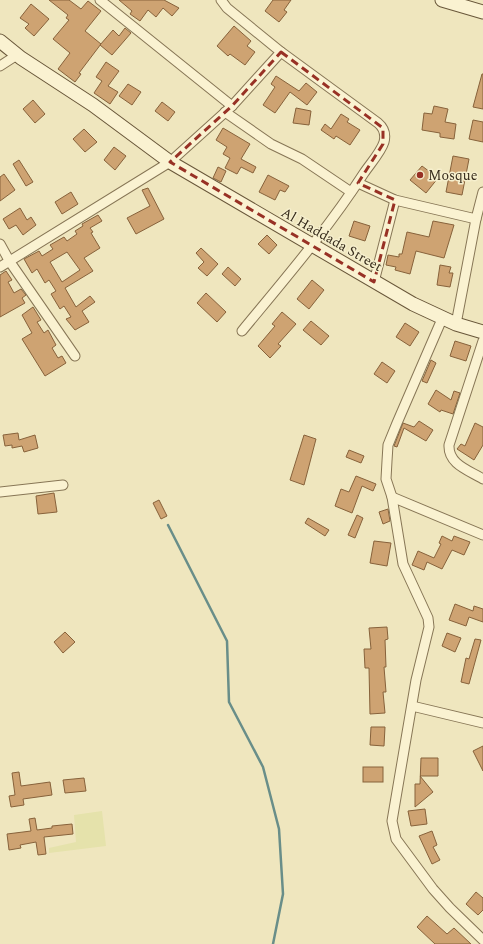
<svg xmlns="http://www.w3.org/2000/svg" width="483" height="944" viewBox="0 0 483 944" font-family="Spectral,serif">
	<style>
		.farmland { fill: #e5e2ab }
		.lines { fill: none; stroke-linecap: round; stroke-linejoin: round }
		.stream { stroke: #698e89; stroke-width: 2.5 }
		.building { fill: #cea372; stroke: #87623b; fill-rule: evenodd }
		.street-casing { stroke: #877656; stroke-width: 11 }
		.secondary-casing { stroke: #69573a; stroke-width: 15 }
		.street { stroke: #faf2d1; stroke-width: 9 }
		.secondary { stroke: #faf2d1; stroke-width: 13 }
		.marked { fill: none; stroke: #983125; stroke-width: 3; stroke-dasharray: 8 5; stroke-linejoin: round }
		.poi-dot { fill: #983125; stroke: #f6efcd; stroke-width: 1.5 }
		.labels { text-anchor: middle; stroke-width: 3; stroke-linejoin: round; paint-order: stroke }
		.poi-label { font-size: 14px; fill: #362b1b; stroke: #f6efcd; text-anchor: start }
		.street-label { font-size: 14px; fill: #362b1b; stroke: #f6efcd }
	</style>
	<rect width="100%" height="100%" fill="#efe6be"/>
	<path class="farmland" d="M102 811 106 846 49 853V848L76 842 74 815Z"/>
	<g class="lines">
		<path class="stream" d="M168 525 227 641 229 702 263 767 279 829 283 894 273 944"/>
	</g>
	<g class="building">
		<path d="M49 0H69L81 9 88 1 101 11 85 31 101 44 79 73 81 74 75 82 58 69 70 53 53 39 69 20 66 18 68 15Z"/>
		<path d="M119 0H164L179 8 172 16 163 8 156 17 148 10 140 21 130 14 132 11Z"/>
		<path d="M273 0H291L284 10 287 12 279 22 265 11Z"/>
		<path d="M31 4 49 19 34 36 25 28 29 24 20 18Z"/>
		<path d="M234 26 251 41 247 46 255 52 245 65 230 54 228 56 217 46Z"/>
		<path d="M125 28 131 33 112 55 100 45 113 30 119 36Z"/>
		<path d="M106 62 119 71 108 86 118 92 110 104 94 93 102 81 96 77Z"/>
		<path d="M482 74H483V109L473 107Z"/>
		<path d="M276 76 299 91 306 83 317 92 307 105 290 92 275 113 263 105 275 87 271 84Z"/>
		<path d="M128 84 141 92 132 105 119 96Z"/>
		<path d="M33 100 45 114 35 123 23 109Z"/>
		<path d="M162 102 175 112 168 121 155 111Z"/>
		<path d="M434 106 448 109 445 122 456 124 454 139 440 137V133L422 130 424 113 432 114Z"/>
		<path d="M296 108 311 111 309 125 293 123Z"/>
		<path d="M341 114 349 119 347 122 360 130 350 145 336 136 334 139 321 130 325 124 331 129Z"/>
		<path d="M473 120 483 122V142L469 139Z"/>
		<path d="M223 128 250 144 241 159 256 167 253 173 241 167 237 174 225 168 230 158 223 154 227 147 216 140Z"/>
		<path d="M84 129 97 142 85 152 73 139Z"/>
		<path d="M114 147 126 156 115 170 104 160Z"/>
		<path d="M453 156 469 159 462 195 446 192Z"/>
		<path d="M19 160 33 182 26 186 13 164Z"/>
		<path d="M422 166 438 178 426 193 410 180Z"/>
		<path d="M218 167 226 171 221 182 213 178Z"/>
		<path d="M4 174 15 190 0 201V177Z"/>
		<path d="M268 175 289 186 285 192 280 190 275 200 259 192Z"/>
		<path d="M148 188 164 219 136 234 127 218 150 206 142 190Z"/>
		<path d="M71 192 78 204 62 214 55 202Z"/>
		<path d="M20 208 27 220 31 217 36 225 23 235 16 225 9 229 3 219Z"/>
		<path d="M98 215 102 221 90 228 93 232 91 233 100 248 84 258 93 271 65 288 76 307 90 296 95 302 82 311 89 322 75 330 66 319 71 317 64 306 60 309 51 294 56 291 49 280 45 283 37 269 32 273 24 259 39 251 42 256 53 249 50 245 64 237 67 241 77 234 75 231 83 226 82 224ZM67 252 80 270 62 282 50 262Z"/>
		<path d="M354 221 370 226 365 241 349 236Z"/>
		<path d="M433 221 454 225 444 258 416 251 410 274 395 270 396 267 386 265 388 255 399 257V254H402L407 232 429 237Z"/>
		<path d="M267 235 277 245 269 254 258 244Z"/>
		<path d="M201 248 218 264 207 276 198 268 204 262 196 253Z"/>
		<path d="M440 265 451 267 449 273H453L450 287 437 285Z"/>
		<path d="M228 267 241 279 235 286 222 274Z"/>
		<path d="M6 271 12 280 8 282 14 293 21 289 26 295 22 298 25 303 0 317V275Z"/>
		<path d="M312 280 324 290 309 309 297 299Z"/>
		<path d="M206 293 226 312 217 322 197 303Z"/>
		<path d="M33 307 41 320 37 322 44 333 48 330 56 345 52 348 58 358 62 356 66 363 45 376 22 339 32 333 22 315Z"/>
		<path d="M282 312 296 324 278 344 281 346 270 358 258 346 275 326 272 324Z"/>
		<path d="M311 321 329 336 321 345 303 330Z"/>
		<path d="M405 323 419 332 410 346 396 337Z"/>
		<path d="M455 341 471 346 466 361 450 356Z"/>
		<path d="M431 360 436 363 427 383 422 381Z"/>
		<path d="M382 362 395 371 387 383 374 374Z"/>
		<path d="M436 390 451 400 454 391 460 393 453 414 441 410 440 412 428 404Z"/>
		<path d="M419 421 433 430 426 441 404 428 397 447 394 446 403 423 414 427Z"/>
		<path d="M475 423 483 427V445L474 460 457 449 461 444 465 446Z"/>
		<path d="M18 433 19 440 35 435 38 448 24 452 22 446 12 448V445L5 446 3 435Z"/>
		<path d="M304 435 316 439 304 485 290 480Z"/>
		<path d="M349 450 364 456 361 463 346 457Z"/>
		<path d="M356 476 376 484 373 491 362 486 352 513 335 506 341 489 349 492Z"/>
		<path d="M54 493 57 512 38 514 36 496Z"/>
		<path d="M159 500 167 516 161 519 153 503Z"/>
		<path d="M388 509 390 521 383 524 379 512Z"/>
		<path d="M357 515 363 518 355 538 348 535Z"/>
		<path d="M308 518 329 530 325 536 305 523Z"/>
		<path d="M442 536 452 541 454 536 470 542 464 555 452 550 442 569 427 562 424 570 412 565 418 551 434 558 441 544 439 543Z"/>
		<path d="M374 541 391 543 387 566 370 563Z"/>
		<path d="M455 604 473 611 474 606 483 609V622L469 617 466 626 449 620Z"/>
		<path d="M387 627 388 639 385 640 386 667H384L386 692H383L385 713 370 714 369 668H365L364 649H371L369 628Z"/>
		<path d="M65 632 75 642 63 653 54 642Z"/>
		<path d="M447 633 461 638 455 652 442 646Z"/>
		<path d="M475 639 481 640 469 684 461 682 466 658 469 659Z"/>
		<path d="M371 727H385L384 746 370 745Z"/>
		<path d="M483 746V771L473 751Z"/>
		<path d="M421 758H438V776H420L433 792 415 807V784H420Z"/>
		<rect x="363" y="767" width="20" height="15"/>
		<path d="M19 772 21 786 50 782 52 795 23 799 24 805 11 807 9 796 15 795 12 773Z"/>
		<path d="M84 778 86 791 65 793 63 780Z"/>
		<path d="M425 809 427 824 411 826 408 811Z"/>
		<path d="M35 818 37 830 52 828V826L72 824 73 834 44 837 46 854 38 855 36 842 20 845 21 848 9 850 7 834 31 831 29 819Z"/>
		<path d="M432 831 437 845 433 847 440 860 432 864 419 836Z"/>
		<path d="M476 892 483 898V910L478 915 466 904Z"/>
		<path d="M427 916 447 934 454 928 471 944H435L417 927Z"/>
	</g>
	<g class="lines">
		<g class="street-casing">
			<g id="street">
				<path d="M100 0 232 106"/>
				<path d="M221 0 227 8 281 52 378 123C384 128 386 134 384 142 381 152 370 164 364 173 328 229 284 280 242 331"/>
				<path d="M0 66 17 55"/>
				<path d="M225 112 271 144 302 159 351 192"/>
				<path d="M358 183 395 200 476 219"/>
				<path d="M0 244 10 262 75 356"/>
				<path d="M0 267 170 162 232 106 281 52"/>
				<path d="M374 282 395 200"/>
				<path d="M442 319 397 423 388 445 387 461 386 479 392 497 403 564 428 618 429 627 416 680 392 821 396 839 433 889 450 908 483 940"/>
				<path d="M456 324 476 219 483 192"/>
				<path d="M483 341 449 445C448 464 468 470 483 479"/>
				<path d="M0 492 63 485"/>
				<path d="M392 497 483 535"/>
				<path d="M412 706 483 723"/>
			</g>
		</g>
		<g class="secondary-casing">
			<g id="secondary">
				<path d="M442 0 483 12"/>
				<path d="M0 41 21 58 93 105 170 162 413 304 456 324 483 332"/>
			</g>
		</g>
		<use href="#street" class="street"/>
		<use href="#secondary" class="secondary"/>
	</g>
	<path class="marked" d="M281 52 383 128V144L358 183 395 200 374 282 170 162 232 106Z"/>
	<circle class="poi-dot" cx="420" cy="175" r="4"/>
	<g class="labels">
		<g class="poi-label">
			<text x="428" y="180">Mosque</text>
		</g>
		<g class="street-label">
			<text transform="translate(332 239) rotate(30)" y="5">Al Haddada Street</text>
		</g>
	</g>
</svg>
